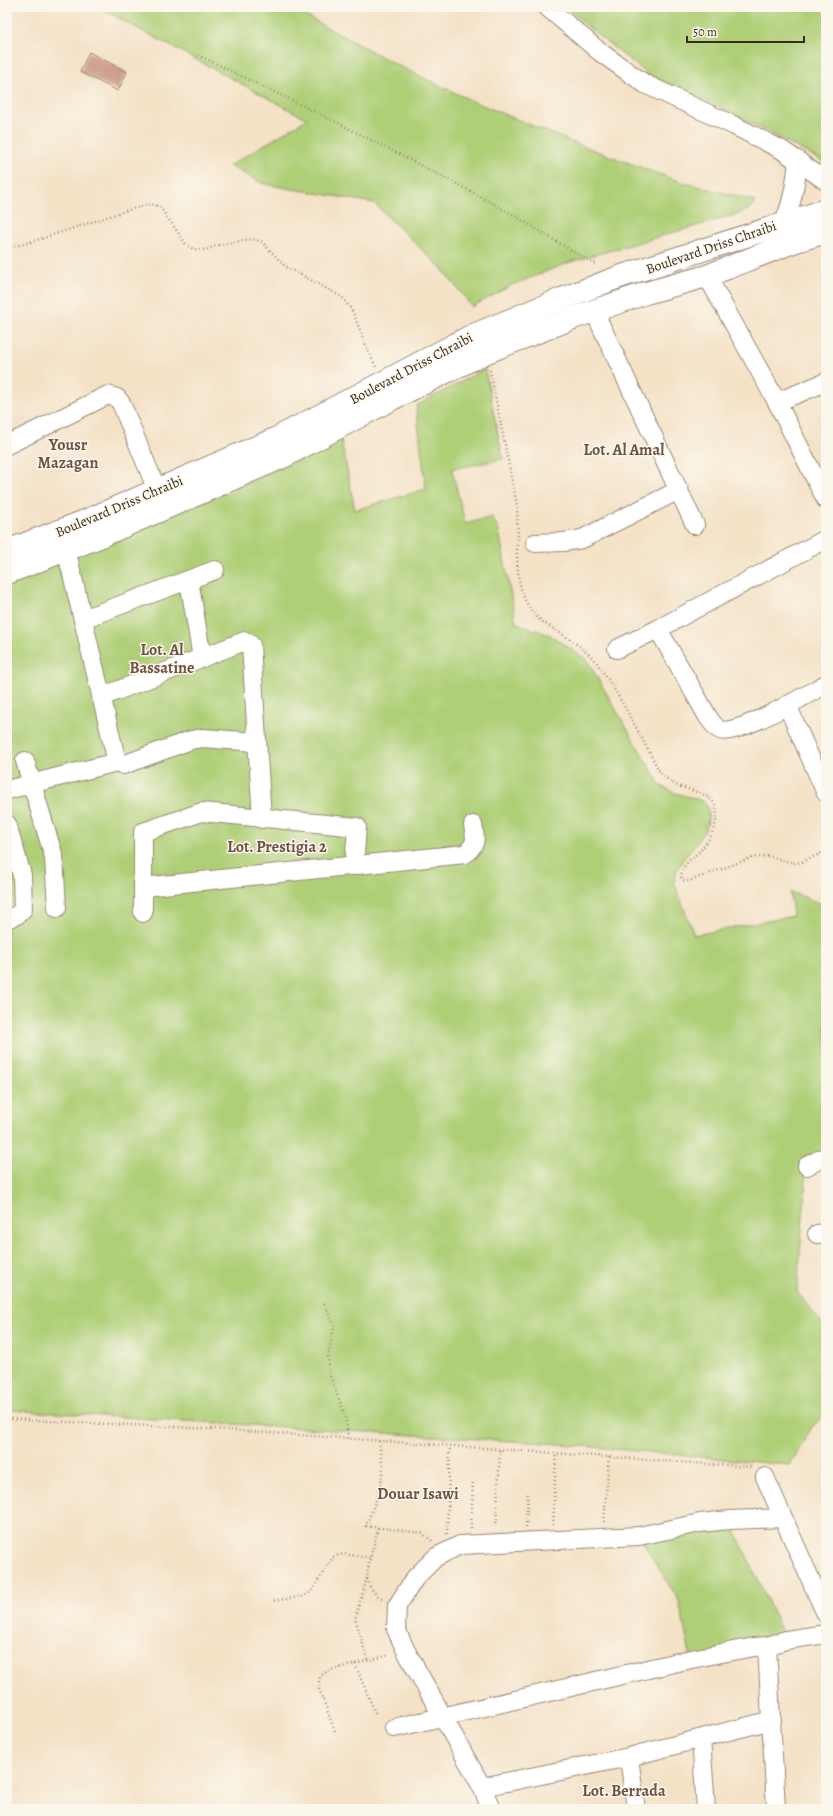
<svg xmlns="http://www.w3.org/2000/svg" width="833" height="1816" viewBox="0 0 833 1816" font-family="Alegreya,serif">
	<style>
		.green { fill: #afcf77; stroke: #757c4a }
		.building { fill: #cd9d8c }
		.lines { fill: none; stroke-linecap: round; stroke-linejoin: round }
		.street-casing { stroke: #988672; stroke-width: 20 }
		.secondary-casing { stroke: #988672; stroke-width: 24 }
		.path { stroke: #988672; stroke-width: 2.5; stroke-dasharray: 1 3; stroke-linecap: butt }
		.street { stroke: #fff; stroke-width: 18 }
		.secondary { stroke: #fff; stroke-width: 22 }
		.labels { text-anchor: middle; stroke-width: 3; stroke-linejoin: round; paint-order: stroke }
		.street-label { font-size: 14px; fill: #3b2a1e; stroke: #fbf7ec }
		.quarter-label { font-size: 16px; font-weight: bold; fill: #6e5244; stroke: #fbf7ec }
	</style>
	<rect width="100%" height="100%" fill="#fbf7ec"/>
	<filter id="ink" filterUnits="userSpaceOnUse"><feTurbulence type="fractalNoise" baseFrequency=".025" numOctaves="2"/><feDisplacementMap in="SourceGraphic" scale="8" xChannelSelector="R" yChannelSelector="G"/><feConvolveMatrix kernelMatrix="1 2 1 2 8 2 1 2 1" color-interpolation-filters="sRGB"/></filter>
	<filter id="wash" filterUnits="userSpaceOnUse"><feTurbulence type="fractalNoise" baseFrequency=".012" numOctaves="4" result="noise"/><feDisplacementMap in="SourceGraphic" scale="16" xChannelSelector="R" yChannelSelector="G"/><feGaussianBlur stdDeviation="0.9" result="paint"/><feColorMatrix in="noise" values="0 0 0 0 0 0 0 0 0 0 0 0 0 0 0 0 0 1.4 0 .05"/><feComposite in="paint" operator="in"/></filter>
	<g filter="url(#wash)">
		<rect width="100%" height="100%" fill="#f4e2c7"/>
		<g class="green">
			<path d="M98 7H289L399 66 470 100 572 142 678 181 755 201 751 208 738 214 570 262 512 285 472 307 443 270 374 203 264 184 229 166 307 119Z"/>
			<path d="M566 7H826V163L720 107 649 75 594 32Z"/>
			<path d="M485 369 503 459 452 469 465 524 492 517 499 531 516 623 550 635 587 660 660 785 675 793 697 799 706 803C719 837 676 852 674 882L694 935 793 916 790 892 826 905V1153L807 1166 797 1292 826 1328V1414L812 1427 790 1465 560 1444 7 1410V579L233 490 341 440 355 510 426 489 416 406Z"/>
			<path d="M730 1520 786 1640 691 1659 679 1601 639 1536Z"/>
		</g>
		<g id="blocks">
			<path class="building" d="M89 52 127 72 118 91 80 72Z"/>
		</g>
	</g>
	<g filter="url(#ink)">
		<use href="#blocks" fill-opacity="0" stroke="#988672" stroke-width="1"/>
		<g class="lines">
			<g class="street-casing">
				<g id="street">
					<path d="M547 7 600 52 645 84 735 126 782 150 826 181"/>
					<path d="M784 222C793 202 796 182 798 160"/>
					<path d="M707 276 777 402 826 500"/>
					<path d="M594 311 695 525"/>
					<path d="M777 402 826 382"/>
					<path d="M7 445 108 395 117 398 121 403 157 490"/>
					<path d="M535 543 563 542 582 539 679 490"/>
					<path d="M66 549 117 762 123 765 191 740 202 738 257 742"/>
					<path d="M189 580 202 658"/>
					<path d="M83 619 215 570"/>
					<path d="M658 629 708 717C711 721 715 728 720 730 735 737 810 693 826 684"/>
					<path d="M617 649 658 629 826 539"/>
					<path d="M101 697 245 641 251 645 262 819"/>
					<path d="M787 705 826 793"/>
					<path d="M25 761 54 857 57 908"/>
					<path d="M7 790 117 762"/>
					<path d="M7 824 22 875 23 909 17 915 7 919"/>
					<path d="M143 887 465 854C477 843 476 841 473 825"/>
					<path d="M143 913V832L202 812 357 827 354 866"/>
					<path d="M807 1166 826 1156"/>
					<path d="M817 1234 826 1233"/>
					<path d="M765 1477 826 1614"/>
					<path d="M767 1646 776 1809"/>
					<path d="M394 1728 691 1659 754 1647 767 1646 786 1640 826 1634"/>
					<path d="M701 1739 706 1809"/>
					<path d="M629 1757 636 1809"/>
					<path d="M482 1787 629 1757 772 1720"/>
					<path d="M491 1809 482 1787 406 1651 396 1629 397 1606 415 1578 436 1557 460 1545 639 1536 700 1523 730 1520 783 1518"/>
				</g>
			</g>
			<g class="secondary-casing">
				<g id="secondary">
					<path d="M7 551 85 521 275 439 471 336 559 300 619 277 826 210"/>
					<path d="M7 573 99 537 283 457 392 399 487 352 573 318 646 293 707 276 793 242 826 232"/>
				</g>
			</g>
			<g class="path">
				<path d="M198 55 334 121 461 186 519 218 562 245 597 265"/>
				<path d="M7 248 28 243 125 211 151 204 160 207 186 244 193 249 205 250 219 245 251 239 261 241 285 266 342 297 353 312 367 349 376 367"/>
				<path d="M490 370 517 505 518 540"/>
				<path d="M517 545C517 573 518 604 543 622 562 635 581 644 596 662 621 696 640 736 660 772 665 777 669 781 674 784 686 790 709 792 715 805 721 820 710 840 700 851 693 858 681 865 681 877L683 880 689 881 751 858 768 856 794 863 802 862 826 851"/>
				<path d="M324 1303 334 1326 328 1357 329 1373 346 1418 348 1439"/>
				<path d="M7 1419 214 1429 750 1467 752 1469"/>
				<path d="M379 1441 383 1470 379 1492 366 1526 422 1533 432 1541"/>
				<path d="M604 1522 609 1457"/>
				<path d="M553 1525 556 1453"/>
				<path d="M496 1527 500 1450"/>
				<path d="M526 1527 528 1491"/>
				<path d="M378 1528C376 1539 367 1567 367 1577 367 1586 376 1596 383 1599"/>
				<path d="M471 1528 473 1480"/>
				<path d="M447 1534 450 1446"/>
				<path d="M367 1578 355 1618 368 1661"/>
				<path d="M274 1601 304 1596 311 1592 333 1557 343 1554 372 1558"/>
				<path d="M355 1664 376 1715"/>
				<path d="M335 1731 318 1687 320 1677 327 1671 390 1655"/>
			</g>
			<use href="#street" class="street"/>
			<use href="#secondary" class="secondary"/>
		</g>
	</g>
	<g class="labels">
		<g class="street-label">
			<text transform="translate(711 247) rotate(-19)" y="5">Boulevard Driss Chraibi</text>
			<text transform="translate(411 368) rotate(-28)" y="5">Boulevard Driss Chraibi</text>
			<text transform="translate(119 506) rotate(-23)" y="5">Boulevard Driss Chraibi</text>
		</g>
		<g class="quarter-label">
			<text x="68" y="450">Yousr<tspan x="68" dy="18">Mazagan</tspan></text>
			<text x="624" y="455">Lot. Al Amal</text>
			<text x="162" y="655">Lot. Al<tspan x="162" dy="18">Bassatine</tspan></text>
			<text x="277" y="852">Lot. Prestigia 2</text>
			<text x="418" y="1499">Douar Isawi</text>
			<text x="624" y="1796">Lot. Berrada</text>
		</g>
	</g>
	<rect width="833" height="1816" fill="none" stroke="#fbf7ec" stroke-width="24"/>
	<path d="M687 36v6h117v-6" fill="none" stroke="#3b2a1e" stroke-width="2"/>
	<text x="693" y="36" font-size="12" fill="#3b2a1e" stroke="#fbf7ec" stroke-width="3" paint-order="stroke">50 m</text>
</svg>
